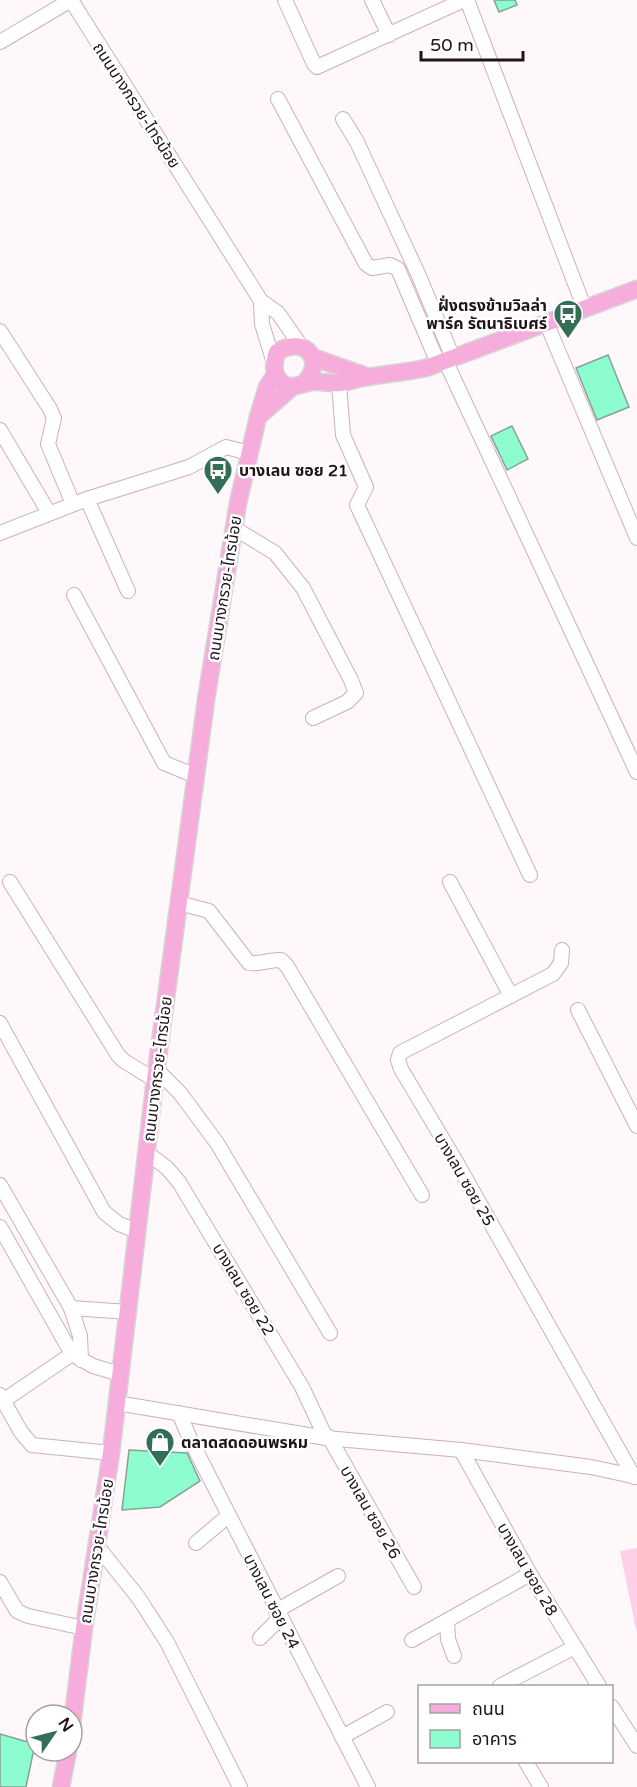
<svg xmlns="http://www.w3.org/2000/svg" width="637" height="1787" viewBox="0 0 637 1787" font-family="'Varela Round','Noto Sans Thai',sans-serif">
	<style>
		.green { fill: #fdcfe8 }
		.building { fill: #8dfdcf; stroke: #84a395; stroke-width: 1.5 }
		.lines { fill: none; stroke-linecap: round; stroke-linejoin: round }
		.minor-casing { stroke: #ccafbf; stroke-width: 16 }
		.major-casing { stroke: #d6d5d6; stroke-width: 19 }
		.minor { stroke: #fff; stroke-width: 14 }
		.major { stroke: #f7addc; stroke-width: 16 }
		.labels { text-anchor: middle; stroke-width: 5; stroke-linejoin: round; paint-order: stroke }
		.street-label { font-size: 16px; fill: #1e141a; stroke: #fff }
		.poi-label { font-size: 16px; font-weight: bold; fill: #1e141a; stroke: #fff; text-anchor: start }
	</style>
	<rect width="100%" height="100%" fill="#fef8fb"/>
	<path class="green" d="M637 1548V1634L620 1551Z"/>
	<g class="building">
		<path d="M494 0H515L517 5 499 12Z"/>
		<path d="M608 355 629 407 597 420 576 368Z"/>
		<path d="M512 426 528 459 507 470 491 436Z"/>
		<path d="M129 1450 187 1453 200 1481 160 1507 122 1510Z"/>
		<path d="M0 1734 35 1744 26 1787H0Z"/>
	</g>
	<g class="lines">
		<g class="minor-casing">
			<g id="minor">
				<path d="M71 0 261 301 278 313 301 346"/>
				<path d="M285 0 314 64 317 67 464 0"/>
				<path d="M372 0 389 35"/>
				<path d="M467 0 584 307"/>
				<path d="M0 42 71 0"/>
				<path d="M278 99 366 264 372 268 390 265 398 269 438 363"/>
				<path d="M343 119 357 142 419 276 453 358"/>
				<path d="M261 301 262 324 274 363"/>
				<path d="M546 322 637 538"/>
				<path d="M0 331 50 409 54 418 48 444 73 504"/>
				<path d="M445 360 637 772"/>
				<path d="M339 383 343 435 366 487 357 505 530 875"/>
				<path d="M0 430 49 513"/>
				<path d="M87 499 128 591"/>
				<path d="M234 528 275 553 303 588 351 680 356 693 347 702 313 718"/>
				<path d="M0 533 87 499 189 467 226 447 249 453"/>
				<path d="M74 595 164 763 196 776"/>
				<path d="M10 882 118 1055 124 1061 155 1080"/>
				<path d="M450 882 511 996"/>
				<path d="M179 903 209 911 249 963C260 965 270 959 281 960L287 966 422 1195"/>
				<path d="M562 950 561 963 553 974 400 1053 398 1060 401 1069 454 1158 634 1477"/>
				<path d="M578 1010 637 1126"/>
				<path d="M0 1023 104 1212 119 1224 137 1231"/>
				<path d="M157 1070 180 1093 217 1143 330 1333"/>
				<path d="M146 1152 167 1168 179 1182 302 1387 326 1438"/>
				<path d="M0 1185 71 1308 80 1336 81 1360"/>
				<path d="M0 1227 72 1354 93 1366 120 1374"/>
				<path d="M71 1308 128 1312"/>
				<path d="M0 1395 21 1432 32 1445 111 1453"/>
				<path d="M3 1401 72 1354"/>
				<path d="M117 1403 326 1438 461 1450 591 1467 637 1477"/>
				<path d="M179 1413 191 1441 368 1787"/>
				<path d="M329 1437 414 1587"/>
				<path d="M461 1450 530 1574 599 1686"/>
				<path d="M196 1543 228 1516"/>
				<path d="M97 1546 138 1597 167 1642 240 1787"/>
				<path d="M0 1582 17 1611 28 1616 84 1628"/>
				<path d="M276 1611 338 1576"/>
				<path d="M447 1621 448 1639 454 1656"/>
				<path d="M260 1638 280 1618"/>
				<path d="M412 1640 530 1574"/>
				<path d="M500 1686 573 1648"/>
				<path d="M612 1707 637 1746"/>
				<path d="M342 1737 387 1712"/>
				<path d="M526 1762 541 1787"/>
			</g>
		</g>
		<g class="major-casing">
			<g id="major">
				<path d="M312 357 369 377"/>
				<path d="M303 384C327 362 306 334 277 352 273 364 272 378 285 385 294 389 303 383 312 382 321 381 331 384 340 383 349 382 358 378 367 377 387 374 406 372 426 368L637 289"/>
				<path d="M259 416 292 387"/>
				<path d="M72 1724 84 1628 111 1453 155 1080 206 700 238 503 258 417 267 387 275 375"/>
				<path d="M61 1787 68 1751"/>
			</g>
		</g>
		<use href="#minor" class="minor"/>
		<use href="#major" class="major"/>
	</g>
	<defs>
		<g id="bus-pin" transform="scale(1.5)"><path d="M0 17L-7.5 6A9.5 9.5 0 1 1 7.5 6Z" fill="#346e57" stroke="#fff"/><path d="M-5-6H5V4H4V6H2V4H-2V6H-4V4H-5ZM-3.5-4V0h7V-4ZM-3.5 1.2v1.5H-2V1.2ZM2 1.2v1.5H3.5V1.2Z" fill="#fff"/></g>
		<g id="shop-pin" transform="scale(1.5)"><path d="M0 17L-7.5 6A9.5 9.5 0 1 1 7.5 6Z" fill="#346e57" stroke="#fff"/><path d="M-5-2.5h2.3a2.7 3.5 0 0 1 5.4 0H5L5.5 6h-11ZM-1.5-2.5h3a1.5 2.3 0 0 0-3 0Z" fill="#fff"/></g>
	</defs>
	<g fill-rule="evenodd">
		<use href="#bus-pin" x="568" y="314"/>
		<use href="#bus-pin" x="218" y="470"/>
		<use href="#shop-pin" x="160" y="1442"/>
	</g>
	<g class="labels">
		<g class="street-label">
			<text transform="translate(137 105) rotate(57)" y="6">ถนนบางกรวย-ไทรน้อย</text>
			<text transform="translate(224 588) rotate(-81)" y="6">ถนนบางกรวย-ไทรน้อย</text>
			<text transform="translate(157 1069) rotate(-83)" y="6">ถนนบางกรวย-ไทรน้อย</text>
			<text transform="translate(465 1179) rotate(60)" y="6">บางเลน ซอย 25</text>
			<text transform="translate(244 1289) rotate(59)" y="6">บางเลน ซอย 22</text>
			<text transform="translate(371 1512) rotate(60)" y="6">บางเลน ซอย 26</text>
			<text transform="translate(96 1551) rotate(-81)" y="6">ถนนบางกรวย-ไทรน้อย</text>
			<text transform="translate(528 1569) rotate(60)" y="6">บางเลน ซอย 28</text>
			<text transform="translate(272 1601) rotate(63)" y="6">บางเลน ซอย 24</text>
		</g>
		<g class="poi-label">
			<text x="547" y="311" text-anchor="end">ฝั่งตรงข้ามวิลล่า<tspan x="547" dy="18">พาร์ค รัตนาธิเบศร์</tspan></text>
			<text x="239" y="476">บางเลน ซอย 21</text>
			<text x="181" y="1448">ตลาดสดดอนพรหม</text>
		</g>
	</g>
	<rect x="418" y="1685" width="195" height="78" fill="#ffffff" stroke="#a5a1a3" stroke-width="1.5"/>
	<rect x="430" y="1704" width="30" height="9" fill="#f7addc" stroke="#a5a1a3" stroke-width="1.5"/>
	<text x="472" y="1715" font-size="18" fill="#1e141a">ถนน</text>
	<rect x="430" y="1730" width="30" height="18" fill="#8dfdcf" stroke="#a5a1a3" stroke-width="1.5"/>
	<text x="472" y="1745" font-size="18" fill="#1e141a">อาคาร</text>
	<g transform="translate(54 1733) rotate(55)"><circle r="28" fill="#ffffff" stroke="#a5a1a3" stroke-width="1.5"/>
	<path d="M0-4.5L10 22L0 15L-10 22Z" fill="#346e57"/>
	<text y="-9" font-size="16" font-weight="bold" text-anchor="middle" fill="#1e141a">N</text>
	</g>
	<path d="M421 51v9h102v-9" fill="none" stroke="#1e141a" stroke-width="3"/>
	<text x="430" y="51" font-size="18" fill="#1e141a" stroke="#ffffff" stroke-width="4.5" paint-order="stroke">50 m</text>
</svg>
